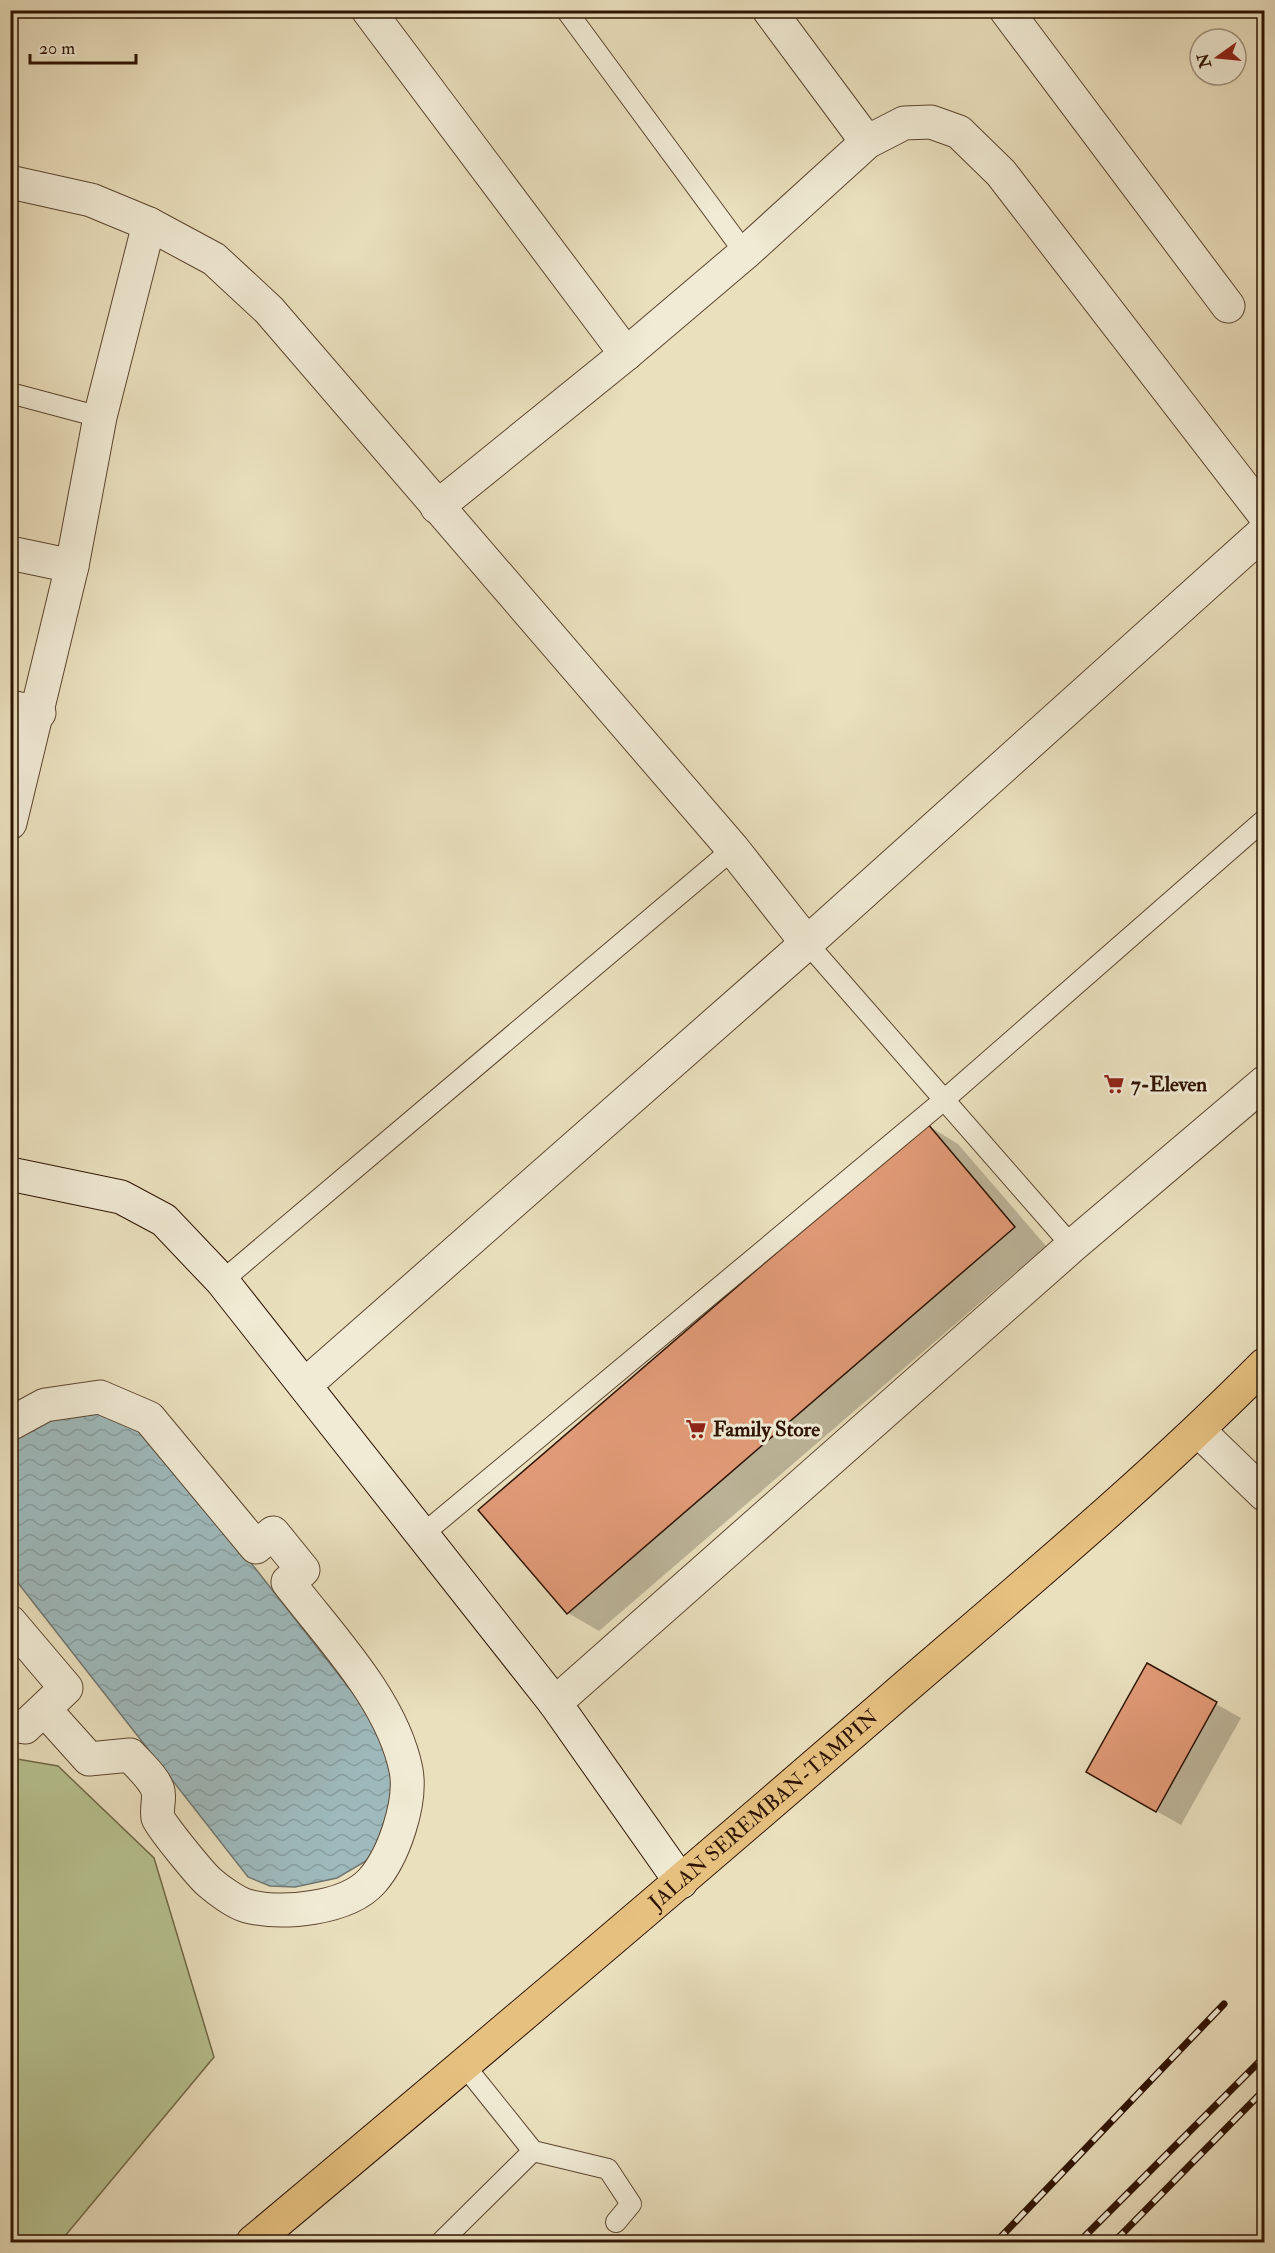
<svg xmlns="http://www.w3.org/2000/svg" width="1275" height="2253" viewBox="0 0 1275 2253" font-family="'IM FELL Double Pica',serif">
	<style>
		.pitch { fill: #b7c291; stroke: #726a48; stroke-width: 1.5 }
		.water { fill: url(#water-waves); stroke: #717771; stroke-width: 1.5 }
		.shadow { fill: #0003 }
		.building { fill: #e19a77; stroke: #2d1300; stroke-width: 1.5 }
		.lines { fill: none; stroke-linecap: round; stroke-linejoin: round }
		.lane-casing { stroke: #5c4630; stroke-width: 22 }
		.street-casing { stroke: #5c4630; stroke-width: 35 }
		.secondary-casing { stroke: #2d1300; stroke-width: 35 }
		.highway-casing { stroke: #2d1300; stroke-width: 35 }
		.lane { stroke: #f1ebd5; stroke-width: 20 }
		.street { stroke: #f1ebd5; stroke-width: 33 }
		.secondary { stroke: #f1ebd5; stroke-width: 33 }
		.highway { stroke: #e5c07f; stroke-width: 33 }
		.rail-casing { stroke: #2d1300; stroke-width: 7 }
		.rail { stroke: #f1ebd5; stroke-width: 4.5; stroke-dasharray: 14; stroke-linecap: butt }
		.labels { text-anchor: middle; stroke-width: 6; stroke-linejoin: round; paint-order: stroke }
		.poi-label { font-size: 21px; font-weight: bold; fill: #2d1300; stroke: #f1ebd5; text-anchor: start }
		.street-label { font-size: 21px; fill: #2d1300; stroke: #f1ebd5 }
	</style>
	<defs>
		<pattern id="water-waves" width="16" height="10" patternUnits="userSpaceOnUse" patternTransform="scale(1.5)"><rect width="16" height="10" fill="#9ebabd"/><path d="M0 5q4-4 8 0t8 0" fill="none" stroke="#889fa1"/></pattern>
	</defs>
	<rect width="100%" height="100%" fill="#eae0be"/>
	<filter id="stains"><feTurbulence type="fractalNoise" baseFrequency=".00333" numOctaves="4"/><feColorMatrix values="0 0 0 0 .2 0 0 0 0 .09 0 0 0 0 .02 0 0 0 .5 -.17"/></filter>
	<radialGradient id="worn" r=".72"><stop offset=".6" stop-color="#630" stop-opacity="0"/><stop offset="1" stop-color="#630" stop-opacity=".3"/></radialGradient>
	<path class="pitch" d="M11 1758 58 1766 154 1858 214 2057 60 2242H11Z"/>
	<path class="water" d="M108 1410 145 1428 379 1726 395 1757 389 1833 366 1861 337 1878 295 1887 270 1886 248 1877 11 1574 10 1448C32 1414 72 1416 108 1410Z"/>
	<g class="shadow">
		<path d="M927 1125 958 1144 1046 1246 599 1631 568 1613Z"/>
		<path d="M1147 1665 1241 1718 1181 1825 1088 1772Z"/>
	</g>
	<g class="building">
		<path d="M927 1123 1015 1227 567 1614 478 1510Z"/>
		<path d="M1147 1663 1217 1702 1156 1812 1086 1772Z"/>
	</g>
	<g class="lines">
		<g class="lane-casing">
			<g id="lane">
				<path d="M566 10 745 253"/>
				<path d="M10 393 100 417"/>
				<path d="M807 943 1072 1246"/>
				<path d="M222 1281 733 849"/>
				<path d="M423 1534 944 1100 1264 820"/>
				<path d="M464 2065 533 2151 608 2169 631 2204 616 2222"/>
				<path d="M441 2242 533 2151"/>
			</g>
		</g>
		<g class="street-casing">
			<g id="street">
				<path d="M368 10 626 354"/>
				<path d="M769 10 867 142"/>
				<path d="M1006 10 1228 306"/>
				<path d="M10 182 91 200 149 224 214 259 269 310 733 849 807 943"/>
				<path d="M437 507 626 354 745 253 867 142 904 123 931 122 959 132 1001 173 1264 514"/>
				<path d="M10 553 72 566"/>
				<path d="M10 707 39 713"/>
				<path d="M10 823 72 566 100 417 149 224"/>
				<path d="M305 1385 807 943 1264 532"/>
				<path d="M10 1424 45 1405 100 1397 149 1418 256 1547 273 1533 303 1570 288 1582C330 1637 392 1700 406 1770 412 1802 394 1856 372 1881 347 1909 282 1915 247 1906 236 1903 218 1890 209 1882 201 1875 160 1825 158 1818 156 1809 160 1799 158 1791 155 1779 138 1764 130 1755L89 1759 45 1710"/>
				<path d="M1199 1431 1264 1494"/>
				<path d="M10 1622 66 1688 25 1727 10 1725"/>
				<path d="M555 1703 1072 1246 1264 1083"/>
			</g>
		</g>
		<g class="secondary-casing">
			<path id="secondary" d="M10 1174 121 1197 164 1220 222 1281 555 1703 681 1882"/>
		</g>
		<g class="highway-casing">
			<g id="highway">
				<path id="s1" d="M253 2242C468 2062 682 1881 894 1697 1019 1589 1147 1483 1264 1365"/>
			</g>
		</g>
		<use href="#lane" class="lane"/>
		<use href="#street" class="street"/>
		<use href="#secondary" class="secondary"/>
		<use href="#highway" class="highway"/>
		<g class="rail-casing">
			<g id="rail">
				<path d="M996 2242 1224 2004"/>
				<path d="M1079 2242 1264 2057"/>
				<path d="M1114 2242 1264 2090"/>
			</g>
		</g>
		<use href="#rail" class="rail"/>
	</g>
	<defs>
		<g id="supermarket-bare" transform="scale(1.62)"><path d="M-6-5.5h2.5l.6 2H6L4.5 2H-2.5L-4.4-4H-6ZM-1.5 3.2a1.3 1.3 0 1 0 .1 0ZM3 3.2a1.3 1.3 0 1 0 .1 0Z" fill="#8f2418" stroke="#f1ebd5" stroke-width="2.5" paint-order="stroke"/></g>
	</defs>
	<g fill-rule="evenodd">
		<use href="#supermarket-bare" x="1114" y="1084"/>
		<use href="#supermarket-bare" x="696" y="1429"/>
	</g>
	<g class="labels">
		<g class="poi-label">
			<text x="1131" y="1091">7-Eleven</text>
			<text x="713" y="1436">Family Store</text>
		</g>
		<g class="street-label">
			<text dy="7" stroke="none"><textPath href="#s1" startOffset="669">JALAN SEREMBAN-TAMPIN</textPath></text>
		</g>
	</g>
	<rect width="1275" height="2253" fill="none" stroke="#eae0be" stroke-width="36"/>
	<rect x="12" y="12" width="1251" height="2229" fill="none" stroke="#2d1300" stroke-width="3"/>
	<rect x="18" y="18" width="1239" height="2217" fill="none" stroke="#2d1300" stroke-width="1.5"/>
	<g transform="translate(1218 57) rotate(255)"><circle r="28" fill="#f1ebd5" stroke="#a39580" stroke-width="1.5"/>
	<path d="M0-4.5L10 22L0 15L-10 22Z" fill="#8f2418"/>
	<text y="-9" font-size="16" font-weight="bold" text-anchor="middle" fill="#2d1300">N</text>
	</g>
	<path d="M30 54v9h106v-9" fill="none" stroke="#2d1300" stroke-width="3"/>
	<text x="39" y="54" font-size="18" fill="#2d1300" stroke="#f1ebd5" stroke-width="4.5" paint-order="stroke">20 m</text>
	<rect width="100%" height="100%" filter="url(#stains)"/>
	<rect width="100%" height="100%" fill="url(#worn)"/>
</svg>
